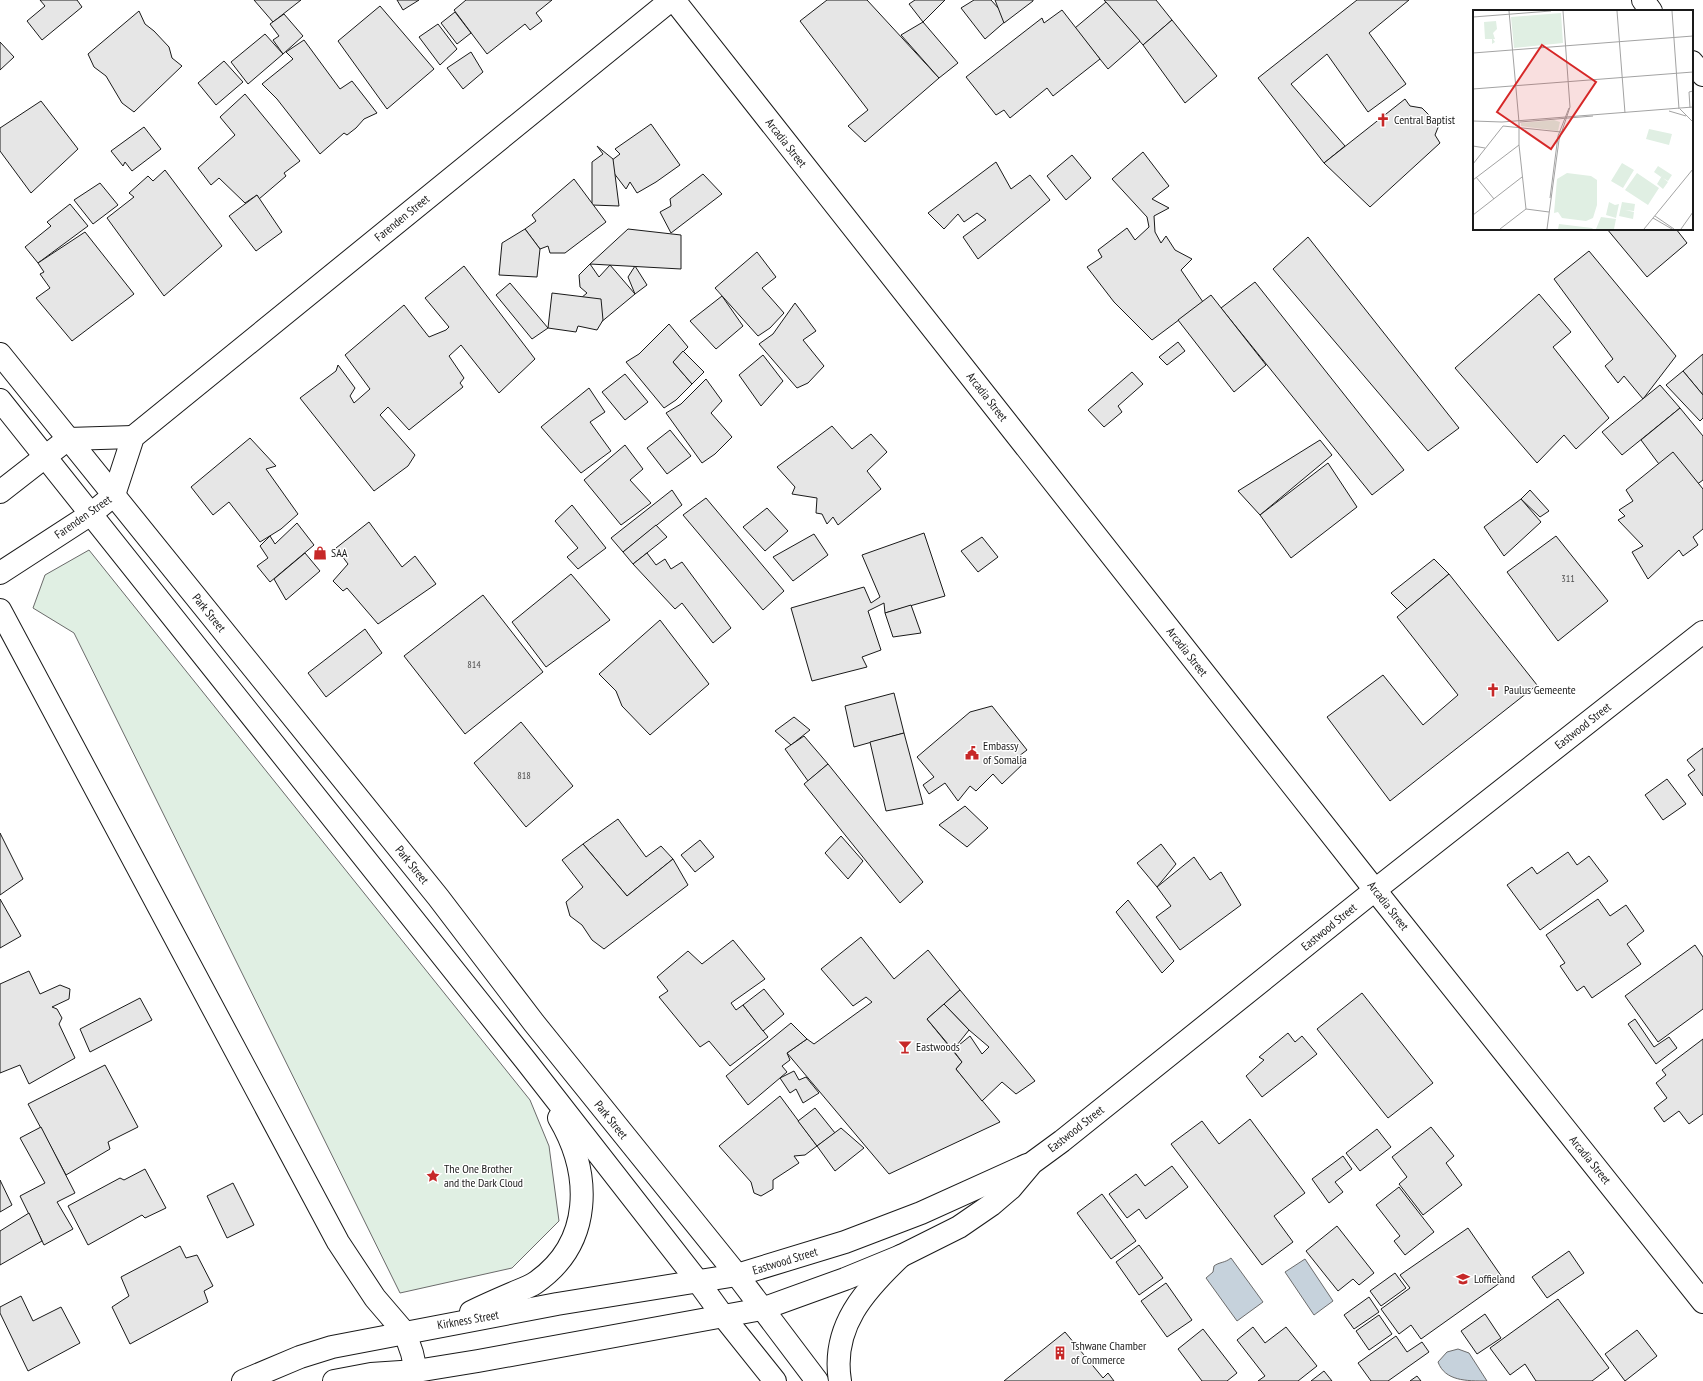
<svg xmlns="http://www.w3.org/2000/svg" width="1703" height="1381" viewBox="0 0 1703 1381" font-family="'PT Sans Narrow',sans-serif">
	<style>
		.green { fill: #e0efe3; stroke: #6a6a6a }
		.water { fill: #c6d2dc; stroke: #6a6a6a }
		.building { fill: #e6e6e6; stroke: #1a1a1a }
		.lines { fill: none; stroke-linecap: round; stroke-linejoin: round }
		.street-casing { stroke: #1a1a1a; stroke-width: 24 }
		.secondary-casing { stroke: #1a1a1a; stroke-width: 24 }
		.primary-casing { stroke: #1a1a1a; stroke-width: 24 }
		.street { stroke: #fff; stroke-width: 22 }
		.secondary { stroke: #fff; stroke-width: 22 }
		.primary { stroke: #fff; stroke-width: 22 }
		.labels { text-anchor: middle; stroke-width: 3; stroke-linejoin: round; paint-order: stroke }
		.number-label { font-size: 10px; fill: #4d4d4d }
		.poi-label { font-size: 12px; fill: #1a1a1a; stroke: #fff; text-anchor: start }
		.street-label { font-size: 12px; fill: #1a1a1a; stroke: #fff }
		.inset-road { fill: none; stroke: #a3a3a3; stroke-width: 1 }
		.view { fill: #d62828; fill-opacity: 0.15; stroke: #d62828; stroke-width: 2 }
		.inset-edge { fill: none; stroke: #1a1a1a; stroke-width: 2 }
	</style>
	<rect width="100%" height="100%" fill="#fff"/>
	<path class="green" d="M89 550 530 1100 549 1146 559 1221 512 1268 400 1293 74 633 33 608 45 575Z"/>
	<g class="water">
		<path d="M1231 1258 1263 1302 1237 1321 1206 1278 1213 1272 1214 1266C1219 1262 1225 1263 1231 1258Z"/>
		<path d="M1305 1259 1333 1301 1314 1315 1285 1272Z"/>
		<path d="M1458 1349 1469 1353 1487 1381C1466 1381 1445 1381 1438 1362L1447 1352Z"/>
	</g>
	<g class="building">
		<path d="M40 0H77L82 7 42 40 27 21 45 6Z"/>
		<path d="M254 0H301L273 22Z"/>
		<path d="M397 0H419L403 10Z"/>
		<path d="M466 0H552L536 13 542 21 530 30 525 24 487 54 454 10Z"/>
		<path d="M827 0H867L939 78 865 142 848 126 868 110 800 21Z"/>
		<path d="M915 0H945L923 22 909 4Z"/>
		<path d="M974 0H991L1008 19 985 39 961 8Z"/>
		<path d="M995 0H1033V1L1004 23Z"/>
		<path d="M1104 0H1156L1172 20 1143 45Z"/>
		<path d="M1357 0H1409L1369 33 1406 84 1368 112 1327 54 1291 84 1345 146 1324 163 1258 78Z"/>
		<path d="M1106 2 1140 41 1108 69 1075 28Z"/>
		<path d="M380 6 434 69 387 109 338 41Z"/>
		<path d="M1062 10 1100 59 1053 96 1047 88 1010 118 1004 110 996 115 966 77 1042 18 1044 23Z"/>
		<path d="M139 11 145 24 154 31 169 47 172 58 182 66 134 112 122 103 106 76 94 67 88 54Z"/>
		<path d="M455 12 471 33 457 44 441 23Z"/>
		<path d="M284 14 303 36 283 54 273 40 279 36 270 24Z"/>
		<path d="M1172 20 1217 76 1185 103 1143 45Z"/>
		<path d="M923 22 958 63 939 78 901 35Z"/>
		<path d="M438 24 457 49 440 65 419 37Z"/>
		<path d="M265 34 283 54 248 84 231 62Z"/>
		<path d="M304 40 340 89 352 81 377 113 364 119 356 128 347 135 344 133 320 154 277 99 262 84 293 59 286 52Z"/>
		<path d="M0 42 14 57 0 70Z"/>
		<path d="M471 52 483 72 463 89 447 68Z"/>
		<path d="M224 61 243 82 216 105 198 83Z"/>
		<path d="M245 94 300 161 284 173 286 176 259 199 257 195 245 203 219 178 211 185 198 168 235 135 220 117Z"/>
		<path d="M1405 99 1410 106 1422 108 1439 125 1435 135 1440 143 1370 207 1324 163Z"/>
		<path d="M41 101 78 149 31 193 0 151V128Z"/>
		<path d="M651 124 680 165 656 182 637 193 630 182 626 189 607 164 620 154 615 149Z"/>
		<path d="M144 127 161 149 132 171 125 162 123 166 111 151Z"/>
		<path d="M597 146 613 159 619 206 592 205V162L603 154Z"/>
		<path d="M1143 152 1169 186 1152 199 1169 208 1154 216 1155 232 1161 243 1166 236 1175 250 1192 259 1181 270 1203 302 1152 340 1114 302 1087 267 1102 257 1098 250 1127 228 1135 240 1149 227 1147 217 1112 179Z"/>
		<path d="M1072 155 1091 178 1066 200 1047 176Z"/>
		<path d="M996 162 1011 189 1030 175 1050 200 978 259 963 237 986 220 977 213 964 222 958 214 944 229 928 213Z"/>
		<path d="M165 170 222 246 164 296 107 218 134 197 129 193 148 176 153 181Z"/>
		<path d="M703 174 722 194 671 233 660 212 671 206 670 199Z"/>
		<path d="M574 179 606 222 565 253H550L548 246 540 249 525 229 536 221 532 215Z"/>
		<path d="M100 183 118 205 93 224 74 200Z"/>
		<path d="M257 195 282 232 256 251 229 216Z"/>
		<path d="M70 204 88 226 38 263 25 247 51 226 47 222Z"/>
		<path d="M525 229 540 249 537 277 499 275 502 243Z"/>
		<path d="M628 229 681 235V269L590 264Z"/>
		<path d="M1607 229H1676L1687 243 1647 277Z"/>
		<path d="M85 232 134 294 72 341 36 298 50 288 40 274 44 272 38 263Z"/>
		<path d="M1308 237 1459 428 1428 451 1273 269Z"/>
		<path d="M1589 251 1676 356 1643 399 1624 376 1618 383 1605 366 1613 359 1554 279Z"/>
		<path d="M757 252 776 277 762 288 784 313 770 328 758 336 715 288Z"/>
		<path d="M590 264 599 277 610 265 635 294 600 323 581 298 587 293 580 287 579 275Z"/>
		<path d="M464 266 535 359 499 393 461 345 449 356 464 378 460 383 463 387 409 430 388 407 380 415 415 455 408 466 374 491 300 398 336 371 338 365 355 388 350 396 354 403 370 389 345 355 404 305 429 337 446 330 449 327 425 298Z"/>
		<path d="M635 266 647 285 635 294 628 277Z"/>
		<path d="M1255 282 1404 470 1372 495 1221 308Z"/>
		<path d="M510 283 548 328 532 339 496 295Z"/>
		<path d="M552 293 601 299 603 320 597 330 578 326 576 332 548 328Z"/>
		<path d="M1539 294 1571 332 1553 347 1609 418 1576 449 1564 435 1537 463 1455 368Z"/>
		<path d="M1211 295 1266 365 1234 392 1178 320Z"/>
		<path d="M722 296 743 326 716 349 690 321Z"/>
		<path d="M795 303 816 331 803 340 824 366 808 383 797 388 759 344 773 334Z"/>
		<path d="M669 324 688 347 673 362 692 384 676 400 664 408 626 362 639 354Z"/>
		<path d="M1178 342 1185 351 1167 365 1159 357Z"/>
		<path d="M683 351 704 372 692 384 673 362Z"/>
		<path d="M1703 354V395L1683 371Z"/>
		<path d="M763 355 783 381 761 406 739 375Z"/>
		<path d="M1683 371 1703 395V418L1700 421 1666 385Z"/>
		<path d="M1132 372 1143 384 1118 406 1122 412 1104 427 1088 410Z"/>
		<path d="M625 374 648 402 625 420 602 392Z"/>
		<path d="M706 379 722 401 711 413 732 437 715 454 702 463 666 413 681 404Z"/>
		<path d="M1660 385 1680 408 1622 455 1602 432Z"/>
		<path d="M589 388 605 412 590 422 611 451 581 473 541 427Z"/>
		<path d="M1680 408 1703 436V480L1682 495 1641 440Z"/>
		<path d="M832 426 852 449 871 434 887 452 867 471 881 489 838 525 833 517 827 524 822 514 816 513 817 498 792 494 795 487 777 467Z"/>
		<path d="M670 430 691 456 667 474 647 448Z"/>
		<path d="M250 438 276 466 266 469 298 514 281 529 260 542 229 502 213 515 191 487Z"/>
		<path d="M1320 440 1332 455 1260 515 1238 491Z"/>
		<path d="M625 445 643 469 630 480 651 503 621 525 584 480Z"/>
		<path d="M1673 452 1703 489V529L1693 537 1698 545 1683 556 1679 550 1648 579 1632 552 1643 546 1618 520 1625 516 1619 510 1633 501 1626 490Z"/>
		<path d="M1328 463 1357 507 1291 558 1260 515Z"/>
		<path d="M672 490 682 505 623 552 611 538Z"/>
		<path d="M1530 490 1549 511 1540 517 1521 499Z"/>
		<path d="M706 498 784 591 763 610 683 515Z"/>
		<path d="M1521 499 1541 522 1504 556 1484 527Z"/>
		<path d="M572 505 606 548 578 569 567 557 578 548 555 521Z"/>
		<path d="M767 508 788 531 765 551 743 527Z"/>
		<path d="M369 522 402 567 415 556 436 584 378 624 347 588 343 591 333 581 348 564 336 548Z"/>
		<path d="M297 523 314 545 270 582 257 566 268 558 260 546 270 536 275 544Z"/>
		<path d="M656 525 667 537 633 564 623 552Z"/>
		<path d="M924 533 945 596 885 613 884 603 868 611 881 650 862 657 867 667 812 681 791 608 864 587 871 603 880 597 862 555Z"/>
		<path d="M814 534 828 555 793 581 773 557Z"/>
		<path d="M1556 536 1608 601 1558 641 1507 572Z"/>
		<path d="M982 537 998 557 978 572 961 551Z"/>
		<path d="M305 553 320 571 286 600 274 579Z"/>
		<path d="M647 553 656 565 665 559 671 569 682 562 731 628 713 643 682 603 675 609 633 564Z"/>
		<path d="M1434 559 1449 574 1407 609 1391 593Z"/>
		<path d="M571 574 610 620 546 667 512 622Z"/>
		<path d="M1449 574 1537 685 1390 801 1327 717 1383 675 1423 725 1458 695 1397 617Z"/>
		<path d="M483 595 543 672 465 734 404 656Z"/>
		<path d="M911 605 921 633 893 637 885 613Z"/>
		<path d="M660 620 709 684 650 735 622 706 616 691 599 674Z"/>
		<path d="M365 629 382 653 326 697 308 673Z"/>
		<path d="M894 693 904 733 854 747 845 706Z"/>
		<path d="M992 706 1027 750 1019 756 1025 762 1002 784 993 774 976 791 970 786 958 801 945 783 929 794 923 785 934 777 917 757 970 712Z"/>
		<path d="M794 717 810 730 791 745 775 731Z"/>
		<path d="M521 722 573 786 526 827 474 763Z"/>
		<path d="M904 733 923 804 886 811 870 742Z"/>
		<path d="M804 736 828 764 808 781 785 749Z"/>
		<path d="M1703 748V796L1688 775 1695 770 1687 760Z"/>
		<path d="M828 764 923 882 900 903 804 784Z"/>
		<path d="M1667 779 1686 804 1663 820 1645 795Z"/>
		<path d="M965 806 988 828 967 847 939 825Z"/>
		<path d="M618 819 646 857 661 846 673 859 627 896 583 844Z"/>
		<path d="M0 833 23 879 0 895Z"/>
		<path d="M841 836 863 861 848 879 825 853Z"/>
		<path d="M700 840 714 857 695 872 681 855Z"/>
		<path d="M583 844 627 896 673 859 688 885 604 949 592 940 582 925 570 916 566 902 583 887 562 860Z"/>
		<path d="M1161 844 1176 864 1157 887 1137 863Z"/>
		<path d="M1568 852 1577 865 1589 856 1608 881 1540 930 1507 885 1532 867 1537 874Z"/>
		<path d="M1194 857 1210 880 1221 872 1241 905 1180 950 1156 917 1171 906 1157 887Z"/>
		<path d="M0 899 21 936 0 948Z"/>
		<path d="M1598 899 1610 916 1626 905 1644 931 1627 944 1641 964 1592 998 1584 986 1577 991 1560 966 1565 963 1546 935Z"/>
		<path d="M1128 900 1174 961 1162 973 1116 912Z"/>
		<path d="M861 937 894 979 928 950 960 990 927 1019 962 1062 956 1069 1000 1122 889 1174 787 1053 807 1039 814 1044 872 1002 866 997 853 1006 821 969Z"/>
		<path d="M733 940 765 979 731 1003 736 1010 743 1005 768 1037 730 1066 709 1041 700 1047 659 997 668 991 657 977 688 951 702 964Z"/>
		<path d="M1695 945 1703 957V1009L1658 1042 1625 996Z"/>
		<path d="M29 971 40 994 60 985 70 989 69 999 52 1007 57 1009 62 1018 59 1024 75 1058 29 1084 20 1065 0 1073V984Z"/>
		<path d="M764 989 784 1014 763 1031 743 1005Z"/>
		<path d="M960 990 1035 1081 1016 1094 1002 1082 982 1101 956 1069 962 1062 953 1050 970 1036 982 1054 989 1047 969 1030 944 1004Z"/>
		<path d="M1362 993 1433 1083 1388 1118 1317 1029Z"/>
		<path d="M140 998 152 1020 90 1052 80 1029Z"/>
		<path d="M944 1004 969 1030 953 1050 927 1019Z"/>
		<path d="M1635 1019 1654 1047 1669 1037 1677 1048 1656 1064 1628 1024Z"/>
		<path d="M791 1023 807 1039 787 1053 790 1060 782 1066 787 1072 748 1105 726 1076Z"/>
		<path d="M1288 1033 1295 1042 1302 1036 1317 1054 1262 1097 1246 1076 1264 1060 1259 1057Z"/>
		<path d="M1703 1039V1114L1689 1124 1679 1111 1664 1122 1654 1108 1667 1098 1656 1083 1666 1075 1662 1070Z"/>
		<path d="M105 1065 138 1127 108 1142 110 1149 66 1175 28 1104Z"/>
		<path d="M794 1071 799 1080 806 1077 819 1093 803 1103 796 1089 790 1093 780 1078Z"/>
		<path d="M780 1096 817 1146 805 1155 794 1156 799 1163 773 1180V1189L761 1196 754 1193 751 1182 719 1146Z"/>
		<path d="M815 1108 835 1133 817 1146 798 1121Z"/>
		<path d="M1250 1119 1305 1193 1274 1216 1293 1242 1262 1265 1171 1144 1202 1121 1219 1144Z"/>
		<path d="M41 1127 75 1193 57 1202 73 1229 44 1245 20 1196 45 1183 20 1138Z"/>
		<path d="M1431 1127 1454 1156 1446 1163 1462 1185 1423 1215 1399 1184 1407 1177 1392 1157Z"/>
		<path d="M841 1128 864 1148 835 1171 817 1146Z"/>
		<path d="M1377 1129 1391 1147 1360 1171 1346 1153Z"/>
		<path d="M1343 1156 1352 1169 1335 1182 1343 1192 1329 1203 1312 1179Z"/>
		<path d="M1172 1166 1188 1187 1146 1219 1139 1209 1127 1218 1109 1194 1136 1174 1145 1186Z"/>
		<path d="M145 1169 166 1208 145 1218 142 1215 88 1245 68 1206 120 1178 124 1180Z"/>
		<path d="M0 1180 12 1205 0 1212Z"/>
		<path d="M233 1183 254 1225 227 1238 207 1196Z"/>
		<path d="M1399 1187 1434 1232 1405 1255 1394 1241 1400 1236 1376 1205Z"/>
		<path d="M1102 1194 1136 1241 1111 1259 1077 1213Z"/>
		<path d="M29 1213 42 1241 0 1265V1231Z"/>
		<path d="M1337 1226 1374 1273 1359 1285 1353 1279 1338 1291 1306 1251Z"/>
		<path d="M1468 1228 1504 1280 1421 1339 1411 1325 1399 1334 1381 1309 1410 1288 1400 1275Z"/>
		<path d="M1139 1245 1163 1278 1139 1295 1116 1262Z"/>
		<path d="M180 1246 186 1258 197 1255 213 1286 204 1291 208 1302 130 1344 112 1307 129 1296 121 1277Z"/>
		<path d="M1569 1251 1584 1273 1547 1298 1532 1277Z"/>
		<path d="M1395 1273 1406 1288 1381 1306 1370 1291Z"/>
		<path d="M1166 1283 1192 1320 1167 1337 1141 1301Z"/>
		<path d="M21 1296 33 1321 61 1307 80 1343 28 1371 0 1313V1307Z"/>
		<path d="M1369 1297 1379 1312 1354 1329 1344 1315Z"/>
		<path d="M1558 1299 1609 1368 1592 1381H1536L1525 1364 1510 1375 1490 1348Z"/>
		<path d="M1485 1314 1501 1338 1477 1354 1461 1331Z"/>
		<path d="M1379 1315 1392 1334 1369 1350 1356 1331Z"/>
		<path d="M1253 1327 1265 1343 1286 1327 1317 1366 1298 1381H1258L1265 1376 1237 1340Z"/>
		<path d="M1203 1329 1237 1373 1227 1381H1202L1178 1349Z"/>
		<path d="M1637 1330 1657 1356 1625 1381 1605 1354Z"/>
		<path d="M1065 1332 1103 1378 1108 1373 1114 1381H1004Z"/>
		<path d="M1396 1336 1407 1352 1422 1342 1429 1352 1388 1381H1371L1358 1363Z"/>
		<path d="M1324 1371 1332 1381H1311Z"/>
		<path d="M1417 1376 1421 1381H1410Z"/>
	</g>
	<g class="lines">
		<g class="street-casing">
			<g id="street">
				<path d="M674 0 1375 890 1703 1302"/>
				<path d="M0 492 68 439 133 437"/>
				<path d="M0 573 91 514 114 495 133 437 671 0"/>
				<path d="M0 610 338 1242 375 1298 405 1333 412 1353 416 1371"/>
				<path d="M737 1275 845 1242 921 1213 1027 1165"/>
				<path d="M762 1309 845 1279 901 1256 959 1227 991 1205 1011 1188 1032 1163 1062 1141 1375 890 1703 632"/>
			</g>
		</g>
		<g class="secondary-casing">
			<g id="secondary">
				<path d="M0 354 438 897 534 1023 737 1275 817 1381"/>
				<path d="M0 400 526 1061 699 1283 723 1316 775 1381"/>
				<path d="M471 1312C485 1305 499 1299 513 1293 520 1290 529 1287 535 1283 593 1243 592 1174 559 1118"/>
				<path d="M243 1381 300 1357 332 1347 557 1304 737 1275"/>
				<path d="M334 1381 371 1374 416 1371 478 1361 762 1309"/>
				<path d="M840 1381C831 1327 865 1290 901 1256"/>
			</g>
		</g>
		<g class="primary-casing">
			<g id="primary">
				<path d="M1643 0 1651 11"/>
				<path d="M1692 62 1703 75"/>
			</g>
		</g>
		<use href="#street" class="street"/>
		<use href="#secondary" class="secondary"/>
		<use href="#primary" class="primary"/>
	</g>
	<defs>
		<g id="church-bare" transform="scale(1.08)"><path d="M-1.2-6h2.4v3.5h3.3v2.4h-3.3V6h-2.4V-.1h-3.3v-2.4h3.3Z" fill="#c62828" stroke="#fff" stroke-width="2.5" paint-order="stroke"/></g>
		<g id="shop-bare" transform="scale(1.08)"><path d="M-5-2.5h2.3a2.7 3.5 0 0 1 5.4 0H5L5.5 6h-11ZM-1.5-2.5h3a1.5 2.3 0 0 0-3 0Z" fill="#c62828" stroke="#fff" stroke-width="2.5" paint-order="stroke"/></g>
		<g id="civic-bare" transform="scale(1.08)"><path d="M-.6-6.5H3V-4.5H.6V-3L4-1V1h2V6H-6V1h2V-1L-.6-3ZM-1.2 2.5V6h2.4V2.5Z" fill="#c62828" stroke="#fff" stroke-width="2.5" paint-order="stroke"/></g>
		<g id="bar-bare" transform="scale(1.08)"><path d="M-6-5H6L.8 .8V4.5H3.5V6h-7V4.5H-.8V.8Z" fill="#c62828" stroke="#fff" stroke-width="2.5" paint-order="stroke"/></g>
		<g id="sight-bare" transform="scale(1.08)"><path d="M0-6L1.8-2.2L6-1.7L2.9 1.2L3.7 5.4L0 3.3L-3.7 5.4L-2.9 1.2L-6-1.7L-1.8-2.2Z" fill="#c62828" stroke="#fff" stroke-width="2.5" paint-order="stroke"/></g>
		<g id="school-bare" transform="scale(1.08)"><path d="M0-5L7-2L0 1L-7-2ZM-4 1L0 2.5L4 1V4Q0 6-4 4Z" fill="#c62828" stroke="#fff" stroke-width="2.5" paint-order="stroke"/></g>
		<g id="building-bare" transform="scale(1.08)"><path d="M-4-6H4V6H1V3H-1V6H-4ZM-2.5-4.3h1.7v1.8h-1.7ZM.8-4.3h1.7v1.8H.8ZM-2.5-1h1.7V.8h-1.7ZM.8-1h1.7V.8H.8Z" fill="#c62828" stroke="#fff" stroke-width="2.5" paint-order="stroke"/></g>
	</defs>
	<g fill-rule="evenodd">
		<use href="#church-bare" x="1383" y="120"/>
		<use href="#shop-bare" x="320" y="553"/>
		<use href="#church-bare" x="1493" y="690"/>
		<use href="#civic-bare" x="972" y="753"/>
		<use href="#bar-bare" x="905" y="1047"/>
		<use href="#sight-bare" x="433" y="1176"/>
		<use href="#school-bare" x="1463" y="1279"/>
		<use href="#building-bare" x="1060" y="1353"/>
	</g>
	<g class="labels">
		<g class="number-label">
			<text x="1568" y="582">311</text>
			<text x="474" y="668">814</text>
			<text x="524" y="779">818</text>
		</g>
		<g class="poi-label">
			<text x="1394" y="124">Central Baptist</text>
			<text x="331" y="557">SAA</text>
			<text x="1504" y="694">Paulus Gemeente</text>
			<text x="983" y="750">Embassy<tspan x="983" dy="14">of Somalia</tspan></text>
			<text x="916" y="1051">Eastwoods</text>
			<text x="444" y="1173">The One Brother<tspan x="444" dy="14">and the Dark Cloud</tspan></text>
			<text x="1474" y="1283">Loffieland</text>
			<text x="1071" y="1350">Tshwane Chamber<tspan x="1071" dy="14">of Commerce</tspan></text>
		</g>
		<g class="street-label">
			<text transform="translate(786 143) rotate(52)" y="4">Arcadia Street</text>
			<text transform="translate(402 218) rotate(-39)" y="4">Farenden Street</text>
			<text transform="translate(987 397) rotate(52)" y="4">Arcadia Street</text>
			<text transform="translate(83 517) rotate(-35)" y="4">Farenden Street</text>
			<text transform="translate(209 613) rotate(51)" y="4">Park Street</text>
			<text transform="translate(1187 652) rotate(52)" y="4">Arcadia Street</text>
			<text transform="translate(1583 726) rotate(-38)" y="4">Eastwood Street</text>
			<text transform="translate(412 865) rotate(51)" y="4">Park Street</text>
			<text transform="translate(1388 906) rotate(52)" y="4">Arcadia Street</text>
			<text transform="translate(1329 927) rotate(-39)" y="4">Eastwood Street</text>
			<text transform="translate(611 1120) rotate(51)" y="4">Park Street</text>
			<text transform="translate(1076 1129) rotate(-38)" y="4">Eastwood Street</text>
			<text transform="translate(1590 1160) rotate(51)" y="4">Arcadia Street</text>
			<text transform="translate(785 1261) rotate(-17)" y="4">Eastwood Street</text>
			<text transform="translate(468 1320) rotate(-10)" y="4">Kirkness Street</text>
		</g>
	</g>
	<g transform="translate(1473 10)">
		<rect width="220" height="220" fill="#fff"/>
		<path d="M88 3 90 33 41 38 38 7ZM23 11 24 19 20 23 22 29H20L22 32 19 34V29H12L11 12ZM81 110 87 112 85 121 48 116V113ZM176 119 199 124 196 135 173 129ZM149 153 161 160 150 178 138 171ZM185 156 199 165 195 171 190 168 195 172 190 179 184 174 190 164 188 167 181 162ZM94 163 118 166 124 170V195L120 208 113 211 89 208 85 202 81 203 84 169ZM164 163 186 178 175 195 152 180ZM136 192 142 195 146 194 143 208 133 205ZM149 192 162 194 161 201 152 200 161 202 160 209 146 206ZM128 207 143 209 141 219H123ZM86 214 119 218 120 219H85Z" fill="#e0efe3"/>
		<path class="inset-road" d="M36 1 46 112V135L53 199M144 1 152 103M199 1 206 99M0 7 78 1M0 43 220 26M0 79 220 62M217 98 216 82 220 81M207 99 220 112M196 101 213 106M0 111 29 112 220 97M47 112 120 106M0 136 12 138M0 154 30 116 88 122M3 167 21 189M0 170 46 135M77 188 85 126 96 98M0 205 49 167M182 206 201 219M180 208 199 219M27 219 53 199 76 202M74 219 86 130 97 97 90 1M171 219 220 159M208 219 220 202"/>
		<path class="view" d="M69 35 123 72 78 139 24 102Z"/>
		<rect width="220" height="220" class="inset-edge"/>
	</g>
</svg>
